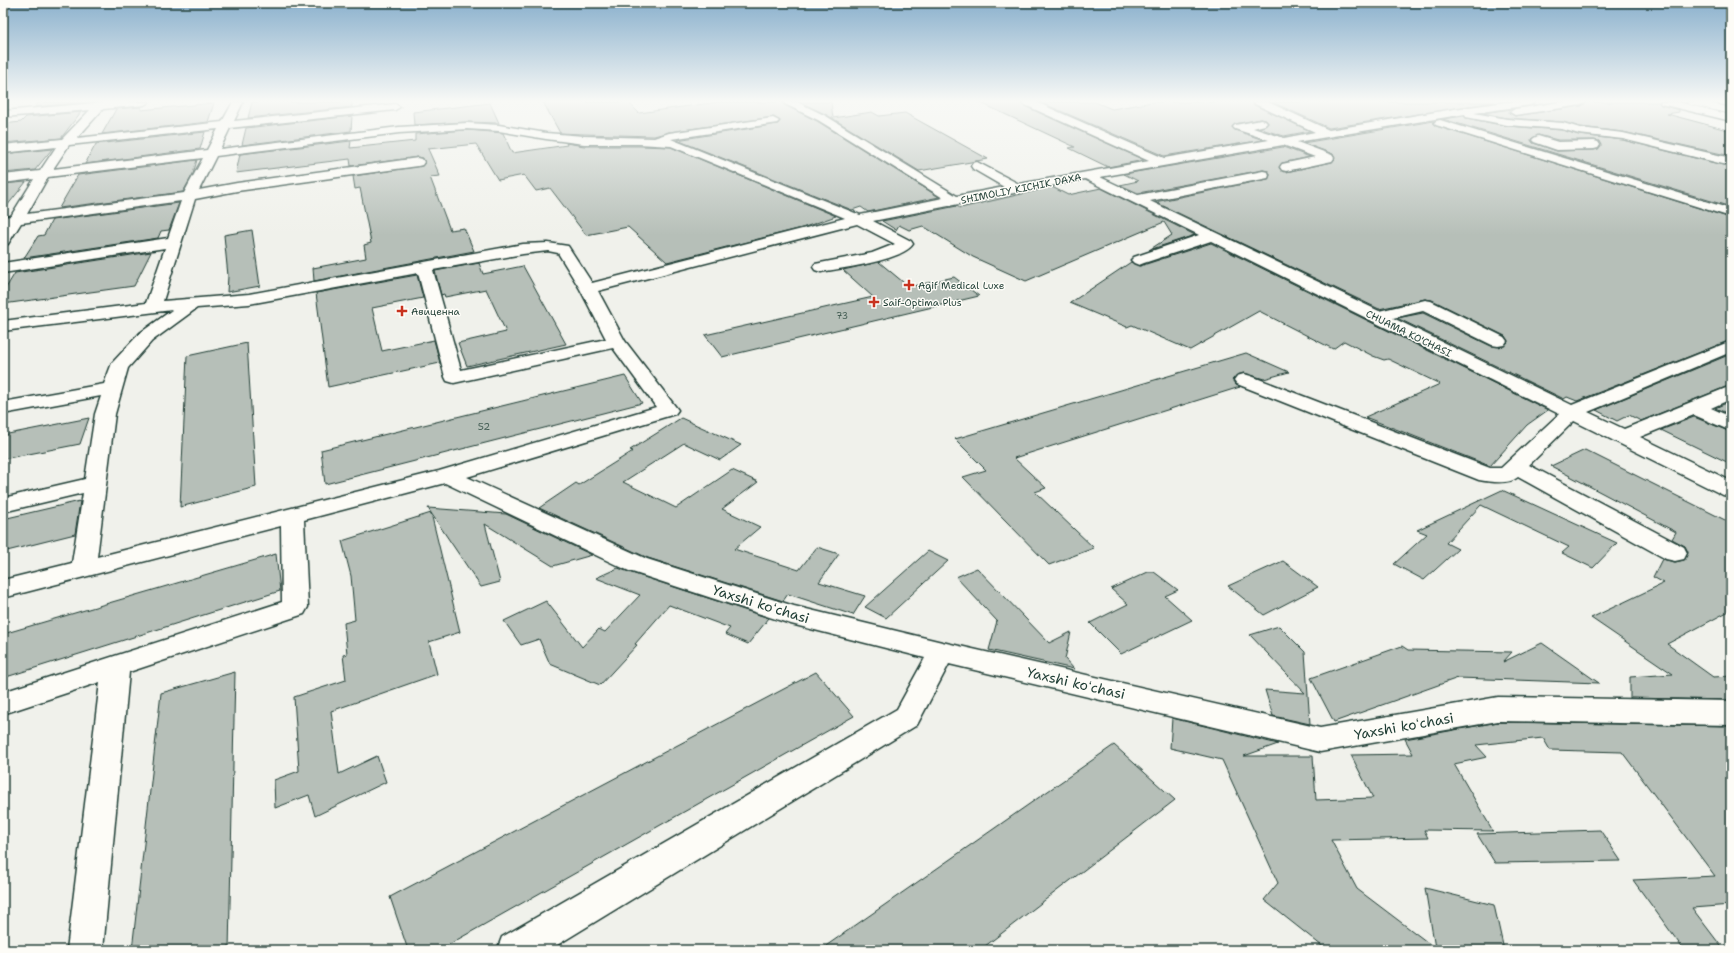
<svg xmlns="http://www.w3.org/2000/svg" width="1734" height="953" viewBox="0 0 1734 953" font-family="'Shantell Sans',sans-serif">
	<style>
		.building { fill: #b6bfb8; stroke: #1f3d34; fill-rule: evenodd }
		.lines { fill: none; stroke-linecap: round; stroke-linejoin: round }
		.minor-casing { stroke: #1f3d34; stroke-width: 3 }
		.major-casing { stroke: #1f3d34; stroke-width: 3 }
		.minor { fill: #fdfcf7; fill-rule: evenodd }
		.major { fill: #fdfcf7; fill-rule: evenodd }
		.poi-dot { fill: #c8321e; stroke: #fdfcf7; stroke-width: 1.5 }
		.labels { text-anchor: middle; stroke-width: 3; stroke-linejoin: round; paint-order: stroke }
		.far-number-label { font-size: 9px; fill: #455e55 }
		.far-street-label { font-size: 10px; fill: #1f3d34; stroke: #fdfcf7 }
		.far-poi-label { font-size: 10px; fill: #1f3d34; stroke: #fdfcf7; text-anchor: start }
		.number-label { font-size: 10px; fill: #455e55 }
		.near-street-label { font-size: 14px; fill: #1f3d34; stroke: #fdfcf7 }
	</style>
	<rect width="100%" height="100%" fill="#f0f1eb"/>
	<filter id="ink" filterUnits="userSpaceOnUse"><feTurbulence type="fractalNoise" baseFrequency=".025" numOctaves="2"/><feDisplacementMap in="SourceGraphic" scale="8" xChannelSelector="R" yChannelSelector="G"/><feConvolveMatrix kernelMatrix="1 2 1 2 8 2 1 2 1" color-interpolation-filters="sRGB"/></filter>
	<g filter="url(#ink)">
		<g class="building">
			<path d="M39 102H89L35 107Z"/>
			<path d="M252 102H352V107L248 118Z"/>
			<path d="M543 102H628L639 113 718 102H783L784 105 817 121 939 197 868 212 861 207 852 210 677 140 778 124 780 121 774 117 669 132 654 136 584 134 560 133Z"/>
			<path d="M800 102H831L833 118 872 112 879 116 905 113 988 159 919 171 827 115Z"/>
			<path d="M979 102H1021L1022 105 1144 160 1108 167 1069 148 1075 147Z"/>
			<path d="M1040 102H1095L1112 109 1152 102H1253L1254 105 1310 131 1284 136 1258 128 1265 126 1268 123 1266 120 1261 119 1235 124 1232 127 1235 130 1263 140 1164 156Z"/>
			<path d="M1272 102H1495L1329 128Z"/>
			<path d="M1587 102H1659L1661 105 1679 110V112L1667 114 1731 131V156L1623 132 1580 127 1563 122 1507 118 1483 113 1512 109 1509 113 1515 116 1581 106Z"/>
			<path d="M214 103 208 122 102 134 116 109 141 107V110Z"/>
			<path d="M490 103 499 123 467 122 414 125 413 112Z"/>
			<path d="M81 112 61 138 3 143V124L21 122 26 117Z"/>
			<path d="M352 116 351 131 242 145 246 128Z"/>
			<path d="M1464 116 1466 118 1507 126 1562 130 1579 135 1623 140 1731 167V207L1443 119ZM1538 135 1558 140H1594L1599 141 1601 146 1598 149 1594 150 1557 151 1533 143 1531 139Z"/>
			<path d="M1434 121 1432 123 1436 126 1731 218V340L1577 401 1567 397 1564 399 1397 318 1423 313 1491 346H1504L1508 342 1505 336 1432 300 1425 299 1379 309 1155 202 1268 179 1270 175 1268 171 1263 170 1138 193 1120 185 1138 181 1124 174 1283 147 1310 157 1282 163 1279 168 1282 171 1286 172 1332 162 1335 159 1333 154 1303 143Z"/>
			<path d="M467 130 503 133 512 153 567 145 566 143 584 146H639L671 147 836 216 802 228 667 262 628 227 586 235 550 188 536 191 524 175 498 180 476 144 428 149 440 176 430 177 450 230 464 228 474 251 314 281 313 268 366 258 364 245 371 243 360 188 355 189 353 176 422 166 425 163 423 158 418 157 351 166 350 159 236 173 240 154 351 141 350 148 415 141V134Z"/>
			<path d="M205 132 200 149 85 164 96 144Z"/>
			<path d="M52 149 35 170 3 173V154Z"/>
			<path d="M197 160 193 174 183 192 59 208 78 175Z"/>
			<path d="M26 182 3 211V184Z"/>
			<path d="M1052 187 1068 195 1101 188 1195 235 1149 250 1172 235 1164 222 1026 281 973 257 923 226 909 230 899 225 896 230 882 221 957 206 960 208Z"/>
			<path d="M179 203 169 230 161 231 158 238 24 258 38 236 44 235 52 220Z"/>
			<path d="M252 230 260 286 227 292 228 276 224 235Z"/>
			<path d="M1211 243 1548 410 1527 425 1490 466 1365 417 1440 384 1388 359 1384 360 1373 356 1344 341 1333 349 1259 311 1190 350 1132 325 1127 327 1070 303 1131 262 1140 266Z"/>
			<path d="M151 252 134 286 3 304V293L15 273Z"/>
			<path d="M879 262 909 287 954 277 979 296 722 357 705 335 873 297 843 270Z"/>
			<path d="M479 263 483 274 523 266 566 344 467 366 458 343 506 332 486 289 445 297 444 294 441 295 435 271Z"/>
			<path d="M417 275 423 298 372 308 382 351 434 340 440 363 328 387 316 293Z"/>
			<path d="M247 343 256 487 180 507 187 356Z"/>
			<path d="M1246 353 1289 372 1264 379 1244 373 1237 375 1232 380 1236 385 1240 387 1014 458 1046 488 1035 492 1094 548 1049 565 963 477 986 470 955 439Z"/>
			<path d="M1731 354V385L1641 421 1629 415 1617 421 1596 410Z"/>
			<path d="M625 376 642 403 325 484 321 450Z"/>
			<path d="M1731 401V415L1715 408Z"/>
			<path d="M1694 417 1731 432V464L1661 430Z"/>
			<path d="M89 418 80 444 3 459V435Z"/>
			<path d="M681 418 741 445 720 460 684 443 623 482 676 508 732 470 758 482 722 509 760 527 734 549 799 570 817 547 839 554 819 582 865 596 853 615 788 594 783 601 648 558 539 508 576 483 579 485 633 451 630 450Z"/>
			<path d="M1585 450 1731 523V610L1667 644 1713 677 1731 676V700L1630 698V677L1673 674 1591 618 1664 583 1653 577 1662 559 1675 562 1684 560 1688 552 1685 546 1672 539 1676 532 1551 466Z"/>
			<path d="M1502 490 1617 543 1593 568 1562 553 1569 547 1481 505 1446 543 1458 549 1424 580 1394 564 1427 534 1417 530Z"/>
			<path d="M80 501 75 534 3 552V519Z"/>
			<path d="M428 508 506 514 592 555 553 566 485 524 500 582 481 587 431 513 460 632 429 642 437 674 331 711 339 774 377 756 386 782 315 816 309 795 275 808 274 780 299 771 294 697 346 680 343 655 347 654 344 623 355 620 351 576 342 541 431 513Z"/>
			<path d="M928 551 948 561 886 618 865 607Z"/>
			<path d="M276 554 280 591 3 678V634Z"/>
			<path d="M1283 561 1318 587 1264 615 1228 586Z"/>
			<path d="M618 568 629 572 769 618 748 644 725 634 730 628 669 605 635 644 637 645 600 685 550 664 539 639 521 645 504 621 546 601 582 647 599 629 605 632 640 595 596 578Z"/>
			<path d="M977 568 1049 643 1071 632 1065 659 1074 669 989 650 997 621 956 577Z"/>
			<path d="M1148 572H1154L1178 590 1165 596 1192 620 1121 654 1090 623 1128 604 1111 589Z"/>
			<path d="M1279 626 1305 652 1310 724 1273 716 1265 690 1305 693 1250 635Z"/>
			<path d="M1542 643 1599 683 1458 678 1334 722 1311 678 1402 646 1408 650 1512 652 1503 662Z"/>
			<path d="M235 672 229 950H132L161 693Z"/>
			<path d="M816 672 854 716 439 950H408L390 897Z"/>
			<path d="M1172 718 1278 744 1244 756H1313L1316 800 1373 798 1351 755 1413 754 1405 739 1498 722 1731 726V905L1692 908 1724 950H1684L1633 880 1715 876 1622 752 1550 750 1543 738 1476 745 1487 757 1454 764 1493 831 1424 830 1428 838 1331 840 1357 889 1435 948 1425 888 1494 905 1504 950H1327L1264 900 1278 883 1222 760 1170 748Z"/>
			<path d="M1114 745 1175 800 980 950H820Z"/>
			<path d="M1600 830 1621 861 1495 863 1477 834Z"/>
		</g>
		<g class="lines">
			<g class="minor-casing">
				<g id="minor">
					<path d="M107 102H149L144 105 103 109 77 138 222 122 233 102H243L234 121 395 104 400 107 395 110 230 128 220 149 399 127 467 123 499 125 546 133 584 136 654 138 669 133 773 118 779 121 777 123 671 139 860 215 943 198 818 120 785 104 784 102H797L826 116 957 196 1004 187 973 169 971 166 973 163 977 162 1019 184 1149 161 1023 104 1022 102H1036L1164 158 1269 140 1235 129 1233 127 1235 125 1261 120 1265 121 1267 123 1265 125 1253 128 1284 138 1315 132 1255 104 1254 102H1268L1329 130 1454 109 1506 102H1535L1530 105 1474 113 1507 119 1563 123 1580 128 1623 133 1731 158V166L1623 139 1579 134 1562 129 1507 125 1466 117 1465 114 1297 142 1332 155 1334 158 1332 161 1286 171 1282 170 1280 167 1282 164 1315 157 1283 145 1100 177 1138 195 1263 171 1268 172 1269 175 1268 178 1263 179 1150 201 1379 311 1425 300 1431 301 1504 337 1507 341 1504 345 1498 346 1492 345 1423 311 1393 318 1572 405 1731 341V352L1588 412 1624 429 1731 386V399L1711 408 1731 417V431L1694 415 1640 437 1731 481V497L1723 495 1574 421 1529 465 1684 547 1687 553 1684 559 1675 561 1666 559 1518 477C1509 485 1490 482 1479 480L1237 384 1234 380 1237 376 1244 374 1251 376 1490 468H1501L1559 414 1211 241 1144 263 1139 265 1134 263 1131 260 1134 257 1199 235 1085 179 873 221 911 241 913 244C902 261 842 268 821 272L815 270 813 267 815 264 872 253 895 244 857 224 598 291 625 341 678 410 675 414 467 477 647 559 794 606 942 642 1320 728 1498 697 1731 701V725L1498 721 1320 752 949 664 917 725 549 950H497L502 937 897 709 925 658 791 624 629 571 445 483 304 520 308 607 304 614 129 672 103 950H67L100 682 3 714V692L282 602 281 526 3 598V580L72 563 83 493 3 512V498L85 479 95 414 101 396 3 414V402L104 384 112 363 140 333 172 310 3 331V321L146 303 165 248 3 273V263L168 238 181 201 21 223 8 244 3 245V229L6 225H3V217L11 216 34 179 3 183V175L40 171 56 147 3 153V145L62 139 90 110 3 117V111ZM218 129 207 150 53 169 69 145ZM467 129 499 131 546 139 584 144H639L671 146 845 218 592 283 568 246 548 243 523 244 249 294 163 301 195 199 237 191 418 166 422 165 424 162 422 159 418 158 237 183 199 190 216 156 399 133ZM203 158 184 193 27 214 48 177ZM548 251 558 253 580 289 606 339 461 370 433 270 523 254ZM418 273 445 377 447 381 454 383 613 348 656 407 439 471 97 557 115 414 128 368 152 341 197 308 249 304Z"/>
					<path d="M1560 102H1586L1581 105 1515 115 1510 112 1515 109Z"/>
					<path d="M1660 102H1678L1731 115V121L1661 104Z"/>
					<path d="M1440 120 1731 209V217L1436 125 1434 123 1436 121Z"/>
					<path d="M1538 136 1558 142 1594 141 1598 142 1600 145 1598 148 1594 149 1557 150 1534 142 1532 140 1534 138Z"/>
				</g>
			</g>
			<g class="major-casing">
				<path id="major" d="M1687 102H1706L1731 108V114L1688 104Z"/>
			</g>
			<use href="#minor" class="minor"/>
			<use href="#major" class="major"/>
		</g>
	</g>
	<linearGradient id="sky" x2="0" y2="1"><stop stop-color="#8bb1cd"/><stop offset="0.43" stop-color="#f8f9f6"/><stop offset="1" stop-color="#f8f9f6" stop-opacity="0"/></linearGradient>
	<rect width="1734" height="235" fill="url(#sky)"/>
	<g class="poi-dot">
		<path d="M907 279h4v4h4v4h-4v4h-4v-4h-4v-4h4z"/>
		<path d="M872 296h4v4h4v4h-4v4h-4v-4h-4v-4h4z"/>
		<path d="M400 305h4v4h4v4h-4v4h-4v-4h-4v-4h4z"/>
	</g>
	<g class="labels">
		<g class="far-number-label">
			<text x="842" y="319">73</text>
		</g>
		<g class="far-street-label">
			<text transform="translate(1021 188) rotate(-11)" y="4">SHIMOLIY KICHIK DAXA</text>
			<text transform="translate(1409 333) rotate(26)" y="4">CHUAMA KO'CHASI</text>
		</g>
		<g class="far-poi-label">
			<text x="918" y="289">Agif Medical Luxe</text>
			<text x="883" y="306">Saif-Optima Plus</text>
			<text x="411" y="315">Авиценна</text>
		</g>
		<g class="number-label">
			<text x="484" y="430">52</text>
		</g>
		<g class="near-street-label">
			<text transform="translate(761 604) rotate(17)" y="5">Yaxshi koʻchasi</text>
			<text transform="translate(1076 683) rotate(13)" y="5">Yaxshi koʻchasi</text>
			<text transform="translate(1404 726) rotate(-10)" y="5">Yaxshi koʻchasi</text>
		</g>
	</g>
	<rect width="1734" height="953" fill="none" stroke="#fdfcf7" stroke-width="16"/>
	<rect x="8" y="8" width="1718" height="937" fill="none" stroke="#1f3d34" stroke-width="1.5" filter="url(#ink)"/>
</svg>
